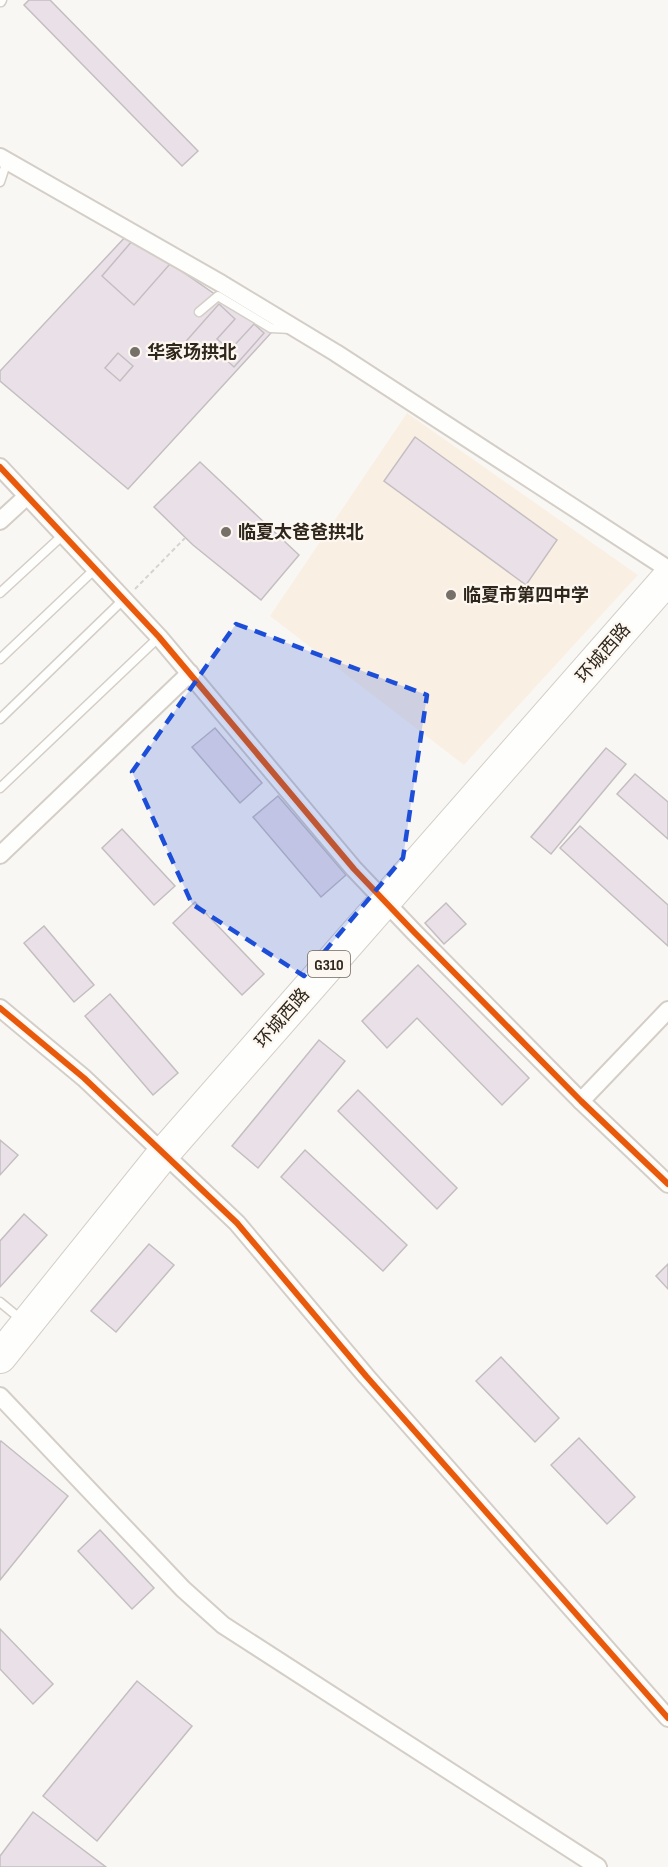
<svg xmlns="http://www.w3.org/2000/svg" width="668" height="1867" viewBox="0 0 668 1867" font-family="'Sofia Sans Condensed','Noto Sans SC',sans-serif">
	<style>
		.built { fill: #faefe3 }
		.building { fill: #eae1e8; stroke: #c4bec1; stroke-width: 1.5 }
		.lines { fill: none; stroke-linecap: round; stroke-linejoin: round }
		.lane-casing { stroke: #d4cec7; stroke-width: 11 }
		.street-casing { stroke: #d4cec7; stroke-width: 20 }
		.highway-casing { stroke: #d4cec7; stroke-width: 34 }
		.path { stroke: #d5d4d3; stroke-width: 2; stroke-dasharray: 4.5 3; stroke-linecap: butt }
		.lane { stroke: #fefefd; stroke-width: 8 }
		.street { stroke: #fefefd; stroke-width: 16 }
		.highway { stroke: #fefefd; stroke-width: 32 }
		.cycleway-casing { stroke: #fcf7f1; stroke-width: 10 }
		.cycleway { stroke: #e8590c; stroke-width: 6 }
		.marked { fill: #1d4ed8; fill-opacity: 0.2; stroke: #1d4ed8; stroke-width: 4.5; stroke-dasharray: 12 8; stroke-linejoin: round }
		.poi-dot { fill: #767068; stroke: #fcf7f1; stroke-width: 2 }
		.labels { text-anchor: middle; stroke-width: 4.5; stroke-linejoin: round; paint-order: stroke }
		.shield { fill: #fcf7f1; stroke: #6d655c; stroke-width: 1.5 }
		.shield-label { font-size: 16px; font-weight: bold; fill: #30271c }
		.poi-label { font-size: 18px; font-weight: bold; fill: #30271c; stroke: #fcf7f1; text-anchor: start }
		.street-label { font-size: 18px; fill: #30271c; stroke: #fcf7f1 }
	</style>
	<rect width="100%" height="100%" fill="#f9f7f4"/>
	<path class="built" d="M407 413 638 575 464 765 270 616Z"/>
	<g class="building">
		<path d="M29 0H50L198 151 182 166 24 5Z"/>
		<path d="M128 234 271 333 128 489 0 381V371Z"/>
		<path d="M133 240 170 264 134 305 102 276Z"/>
		<path d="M219 304 235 319 217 339 230 350 254 324 264 333 234 367 211 346 198 361 181 347Z"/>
		<path d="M118 353 133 366 120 381 105 368Z"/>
		<path d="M415 437 557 540 526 585 384 481Z"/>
		<path d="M200 462 299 555 261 600 193 545 154 507Z"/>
		<path d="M215 728 262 783 240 803 192 747Z"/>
		<path d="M606 748 626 764 551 854 531 837Z"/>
		<path d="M635 774 668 802V839L617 794Z"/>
		<path d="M278 796 346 875 321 897 253 817Z"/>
		<path d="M580 826 668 905V946L560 848Z"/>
		<path d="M122 829 175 886 154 905 102 848Z"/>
		<path d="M195 902 264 974 242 995 173 923Z"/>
		<path d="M446 903 466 924 444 944 425 923Z"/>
		<path d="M44 926 94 985 74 1002 24 943Z"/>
		<path d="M418 965 529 1078 502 1105 417 1018 387 1048 362 1021Z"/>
		<path d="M110 994 178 1073 153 1095 85 1016Z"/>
		<path d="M319 1040 345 1061 258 1168 232 1146Z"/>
		<path d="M358 1090 457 1188 437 1209 338 1111Z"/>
		<path d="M0 1140 18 1155 0 1175Z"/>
		<path d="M305 1150 407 1245 383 1271 281 1177Z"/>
		<path d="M24 1214 47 1235 0 1287V1241Z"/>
		<path d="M149 1244 174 1265 116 1332 91 1311Z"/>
		<path d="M668 1264V1289L656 1276Z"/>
		<path d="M501 1357 559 1418 535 1442 476 1381Z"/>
		<path d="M579 1438 635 1497 607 1524 551 1465Z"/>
		<path d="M1 1441 68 1496 0 1580V1443Z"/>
		<path d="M100 1530 154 1588 132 1609 78 1551Z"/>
		<path d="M0 1629 53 1684 33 1704 0 1669Z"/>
		<path d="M137 1681 192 1726 97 1841 43 1796Z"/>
		<path d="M33 1812 106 1867H0V1856Z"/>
	</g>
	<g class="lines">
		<g class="lane-casing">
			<g id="lane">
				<path d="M1 2 2 0"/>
				<path d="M0 182 7 161"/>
				<path d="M199 312 218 296 271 328 291 329"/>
				<path d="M0 593 63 535"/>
				<path d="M0 659 95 569"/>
				<path d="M0 719 124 599"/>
				<path d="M0 788 159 637"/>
				<path d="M0 1302 23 1321"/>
			</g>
		</g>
		<g class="street-casing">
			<g id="street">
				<path d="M0 157 222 284 336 353 668 569"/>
				<path d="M0 467 159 637 354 869 414 932 581 1101 668 1184"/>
				<path d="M0 521 27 496"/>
				<path d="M0 855 190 673"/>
				<path d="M0 1008 84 1078 237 1223 366 1376 668 1718"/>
				<path d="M581 1101 668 1010"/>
				<path d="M0 1396 183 1589 223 1625 598 1867"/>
			</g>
		</g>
		<g class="highway-casing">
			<path id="highway" d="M0 1357 164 1153 668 578"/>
		</g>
		<path class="path" d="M135 589 185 538"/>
		<use href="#lane" class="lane"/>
		<use href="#street" class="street"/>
		<use href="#highway" class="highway"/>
		<g class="cycleway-casing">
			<g id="cycleway">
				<path d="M0 467 159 637 354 869 414 932 581 1101 668 1184"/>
				<path d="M0 1008 84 1078 237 1223 366 1376 668 1718"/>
			</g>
		</g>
		<use href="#cycleway" class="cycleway"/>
	</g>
	<path class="marked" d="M236 624 427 695 403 858 304 976 192 904 132 772Z"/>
	<g class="poi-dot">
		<circle cx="135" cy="352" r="6"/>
		<circle cx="226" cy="532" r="6"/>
		<circle cx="451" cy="595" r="6"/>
	</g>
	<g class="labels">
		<rect class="shield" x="308" y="951" width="42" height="26" rx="4.5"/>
		<g class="shield-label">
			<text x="329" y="970">G310</text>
		</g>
		<g class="poi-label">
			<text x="147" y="358">华家场拱北</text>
			<text x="238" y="538">临夏太爸爸拱北</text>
			<text x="463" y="601">临夏市第四中学</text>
		</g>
		<g class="street-label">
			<text transform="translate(603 653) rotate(-49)" y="6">环城西路</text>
			<text transform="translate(282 1018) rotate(-49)" y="6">环城西路</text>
		</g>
	</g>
</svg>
